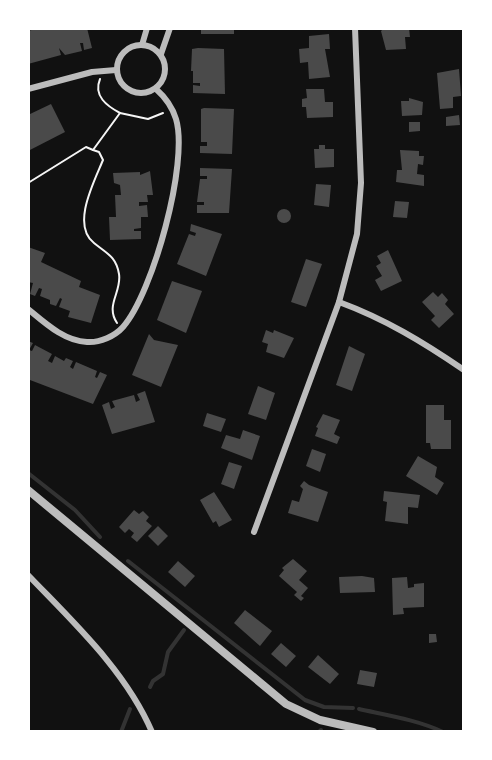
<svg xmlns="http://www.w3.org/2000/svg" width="492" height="760" viewBox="0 0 492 760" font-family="Literata,serif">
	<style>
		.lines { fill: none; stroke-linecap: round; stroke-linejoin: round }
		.stream { stroke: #333; stroke-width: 4 }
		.building { fill: #4a4a4a }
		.path { stroke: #f5f5f5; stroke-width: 2 }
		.minor { stroke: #bcbcbc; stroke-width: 6 }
		.tertiary { stroke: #bcbcbc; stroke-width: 8 }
	</style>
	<rect width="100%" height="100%" fill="#111"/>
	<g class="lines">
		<g class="stream">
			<path d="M28 473 75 510 100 537"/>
			<path d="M128 561 305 700 324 707 353 708"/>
			<path d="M150 687 153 681 163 674 168 652 184 630"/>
			<path d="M359 709C386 715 418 720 443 732"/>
			<path d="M121 732 130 709"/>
			<path d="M319 732 321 730"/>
		</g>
	</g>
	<g class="building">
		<path d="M39 28H87L92 48 84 50 83 43H80L82 51 65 55 59 48 61 55 28 64V31Z"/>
		<rect x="201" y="28" width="33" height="6"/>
		<path d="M384 28H409L410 37H405L406 49 386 50 381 31Z"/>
		<path d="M329 34 330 49H325L330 77 309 79 308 62 300 63 299 49 309 48V36Z"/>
		<path d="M198 48 224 49 225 94 193 93V85L200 86V83H193V71H191L192 49Z"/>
		<path d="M459 69 461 96 453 97V108L440 109 437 73Z"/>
		<path d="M306 89H324L325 102H333V117L307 118 306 107H302V99L307 98Z"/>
		<path d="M409 98 423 102 422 115 402 116 401 101H409Z"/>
		<path d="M51 104 65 132 28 151V115Z"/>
		<path d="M204 108 234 109 232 154 200 153V146H207V142H201V109Z"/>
		<path d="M459 115 460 125 446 126V117Z"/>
		<path d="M409 122H420V131L409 132Z"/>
		<path d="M319 145H325V149H334V167L315 168 314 149H319Z"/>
		<path d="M400 150 419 151V156H424L423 165 418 164 417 174 424 175V186L396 182 397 170H402Z"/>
		<path d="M200 168 232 169 229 213H197V205H204V202H197L200 179H207V176H200Z"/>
		<path d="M150 171 153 195H147L148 202H139V206L147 205 148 217H141V228L134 229V231H141V239L110 240 109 217H116L115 195H121L120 185 114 183 113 173 140 172V175Z"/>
		<path d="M316 184 331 185 329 207 314 205Z"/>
		<path d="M395 201 409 202 407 218 393 217Z"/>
		<circle cx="284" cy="216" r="7"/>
		<path d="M191 224 222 234 206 276 177 264 189 234 195 236 196 233 190 231Z"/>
		<path d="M28 247 45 253 41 262 81 281 79 287 100 295 91 323 68 317 70 311 59 307 62 299 60 298 56 306 50 304V300L40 296 42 289 39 288 35 296 30 294 33 283 28 282Z"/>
		<path d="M388 250 402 281 381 291 375 280 382 276 376 266 381 263 377 256Z"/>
		<path d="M306 259 322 264 306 307 291 302Z"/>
		<path d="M172 281 202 291 186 333 157 320Z"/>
		<path d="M433 292 438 297 442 293 448 300 445 304 454 314 439 328 431 320 435 316 422 302Z"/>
		<path d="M266 330 273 333 274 330 294 338 284 358 266 352 268 344 262 342Z"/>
		<path d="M149 334 154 340 178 345 161 387 132 375Z"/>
		<path d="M28 341 33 343 29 350 32 351 35 345 52 354 48 361 52 363 55 356 64 361 66 358 73 361 70 367 73 369 76 362 97 371 95 377 97 378 100 372 107 375 93 404 30 380Z"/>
		<path d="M349 346 365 354 352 391 336 385Z"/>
		<path d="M258 386 275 393 266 420 248 414Z"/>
		<path d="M145 391 155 422 112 434 102 405 109 402 111 409 115 407 112 401 134 395 136 402 140 400 137 394Z"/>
		<path d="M426 405H444V420H451V449H431L430 443H426Z"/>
		<path d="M207 413 226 419 221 432 203 426Z"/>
		<path d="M323 414 340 420 334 434 340 437 337 444 315 436 318 428 316 427Z"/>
		<path d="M243 430 260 436 252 460 221 448 226 435 240 439Z"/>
		<path d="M312 449 326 454 320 472 306 466Z"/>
		<path d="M418 456 437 467 435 477 444 483 437 495 406 476Z"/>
		<path d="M229 462 242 466 234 489 221 484Z"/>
		<path d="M304 481 309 485 328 492 318 522 288 513 292 500 299 502 303 489 300 486Z"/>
		<path d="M384 491 420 495 418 508 408 507V524L385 521 387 502 383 501Z"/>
		<path d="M214 492 232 520 219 527 216 521 213 523 200 500Z"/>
		<path d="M134 510 139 514 143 511 149 517 146 521 152 526 137 542 131 537 134 533 129 529 125 533 119 527Z"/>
		<path d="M158 526 168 536 158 546 148 536Z"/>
		<path d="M293 559 307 571 299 580 308 588 301 596 304 598 301 601 294 595 297 592 279 576 284 570 282 568Z"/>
		<path d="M178 561 195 576 185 587 168 572Z"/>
		<path d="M362 576 374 578 375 592 340 593 339 577Z"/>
		<path d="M407 577 408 588 414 587V584L424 583V607L403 608 404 614 393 615 392 578Z"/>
		<path d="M245 610 272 631 260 646 234 623Z"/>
		<path d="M429 634H436L437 642 429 643Z"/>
		<path d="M281 643 296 656 286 667 271 654Z"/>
		<path d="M318 655 339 674 330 684 308 667Z"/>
		<path d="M360 670 377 673 374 687 357 684Z"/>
	</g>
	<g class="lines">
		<g class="path">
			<path d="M120 113 148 119 163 113"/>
			<path d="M93 150 99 152 103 160C94 182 71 225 94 243 106 253 116 256 119 274 122 292 105 305 117 323"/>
			<path d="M28 183 86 147 93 150 120 113C107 106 93 96 100 79"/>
		</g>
		<g class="minor">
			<circle cx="141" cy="69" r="24"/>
			<path d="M142 45 147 28"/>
			<path d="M161 54 170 28"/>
			<path d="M28 89 92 72 116 70"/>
			<path d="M339 302C385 319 423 342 464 370"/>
			<path d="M28 309C45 323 64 341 87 342 100 343 115 336 123 327 153 293 189 162 176 119 172 106 165 97 156 89"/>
			<path d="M254 532 339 302 357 234 361 183 355 28"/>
			<path d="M28 575C73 622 126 671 152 732"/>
		</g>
		<path class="tertiary" d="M28 490 286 704 320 720 373 732"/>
	</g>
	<rect width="492" height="760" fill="none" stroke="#ffffff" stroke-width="60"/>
</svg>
